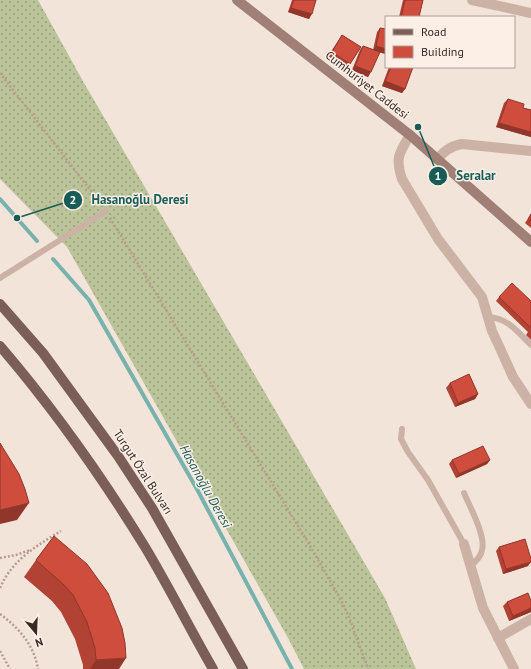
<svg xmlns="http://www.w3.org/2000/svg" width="531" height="669" viewBox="0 0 531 669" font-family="'PT Sans',sans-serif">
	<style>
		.grass { fill: url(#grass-dots) }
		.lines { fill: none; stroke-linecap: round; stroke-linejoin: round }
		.stream { stroke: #77b2ad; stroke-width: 4 }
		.path { stroke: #b89b8f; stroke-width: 2.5; stroke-dasharray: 2 2; stroke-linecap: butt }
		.service { stroke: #ccb2a5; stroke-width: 6 }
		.minor { stroke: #ccb2a5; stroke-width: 10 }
		.secondary { stroke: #a08076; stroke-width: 10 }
		.primary { stroke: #7a5e57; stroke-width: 10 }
		.wall { fill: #b14234 }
		.shaded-wall { fill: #90362b }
		.building { fill: #ce4d3d; stroke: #90362b }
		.labels { text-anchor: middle; stroke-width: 3; stroke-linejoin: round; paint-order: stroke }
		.street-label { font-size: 12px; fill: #372a27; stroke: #fbefe6 }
		.water-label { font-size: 13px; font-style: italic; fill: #195c57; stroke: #fbefe6 }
		.leader { fill: none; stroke: #195c57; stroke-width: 1.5 }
		.callout-dot { fill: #195c57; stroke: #fbefe6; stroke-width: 1.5 }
		.mark-label { font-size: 12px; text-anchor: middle; font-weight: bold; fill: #fff }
		.callout-label { font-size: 13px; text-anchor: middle; font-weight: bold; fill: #195c57; stroke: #fbefe6; stroke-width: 3; stroke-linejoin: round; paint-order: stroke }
	</style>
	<defs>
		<pattern id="grass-dots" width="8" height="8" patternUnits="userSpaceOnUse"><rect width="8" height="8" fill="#bbc399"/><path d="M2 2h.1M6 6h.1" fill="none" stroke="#999f7d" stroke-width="1.8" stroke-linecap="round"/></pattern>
	</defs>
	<rect width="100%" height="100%" fill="#f3e4da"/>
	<path class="grass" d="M0 0H38L84 83 385 598 416 669H304L288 638 67 247 0 179Z"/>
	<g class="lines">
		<g class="stream">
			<path d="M0 199 37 241"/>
			<path d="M53 259 89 300 198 491 292 669"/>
		</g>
		<g class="path">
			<path d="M0 73 101 204"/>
			<path d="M110 218 309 544 341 600 349 617 368 669"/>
			<path d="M0 558 16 555 30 550"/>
			<path d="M0 588C12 560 36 546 61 531"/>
			<path d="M0 614C19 628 34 645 38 669"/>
			<path d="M0 651 10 669"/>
		</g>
		<g class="service">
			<path d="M0 278 106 211"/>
			<path d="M488 317C508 318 518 332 531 345"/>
			<path d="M402 429 401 439 408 452 428 480 464 544"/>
			<path d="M464 493C470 507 486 536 482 550 481 557 476 561 471 566"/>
		</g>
		<g class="minor">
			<path d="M472 0 531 13"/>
			<path d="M410 135C399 153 395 158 402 179L438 239 482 297 492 331 499 346 513 377 531 404"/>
			<path d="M437 159C445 151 450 146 462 144L531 151"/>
			<path d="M464 544 483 608 514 669"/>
			<path d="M498 638 531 619"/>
		</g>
		<path class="secondary" d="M237 0 410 135 531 242"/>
		<g class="primary">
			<path d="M0 304 43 353 118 456 152 508 243 669"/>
			<path d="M0 346C54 409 102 477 145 547 169 587 190 629 213 669"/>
		</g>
	</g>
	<g class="wall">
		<path d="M292 0H316L309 19 288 12Z"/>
		<path d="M403 0H423L419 17H399Z"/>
		<path d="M380 28 386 29V54L379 52 368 77 352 70 360 50 363 46 373 50 377 32Z"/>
		<path d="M342 35 361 47 347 68 328 56Z"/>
		<path d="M389 67H413L405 89 402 93 382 86Z"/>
		<path d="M508 99 523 108 531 110V137L496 127 504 103Z"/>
		<path d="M531 214V228L525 223Z"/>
		<path d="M499 297 531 301V340L526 335 528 332 496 301Z"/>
		<path d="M450 383 478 394 475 399 455 407 446 388Z"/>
		<path d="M452 460H490L487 464 456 478 449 464Z"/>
		<path d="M54 536 119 669H83V665L75 639 61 612 52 601 24 577 36 560Z"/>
		<path d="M499 547 528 566 503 574 496 551Z"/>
		<path d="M531 601V612L509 621 503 606 507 602Z"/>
	</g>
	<g class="shaded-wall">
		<path d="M291 8 312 14 309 19 288 12Z"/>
		<path d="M376 46 386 49V54L373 51Z"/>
		<path d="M355 66 371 72 368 77 352 70Z"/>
		<path d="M385 81 405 89 402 93 382 86Z"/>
		<path d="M499 123 531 132V137L496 127Z"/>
		<path d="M478 394 475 399 455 407 458 403Z"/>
		<path d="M490 460 487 464 456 478 459 474Z"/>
		<path d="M29 503 17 520 0 524V510Z"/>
		<path d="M531 562 528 566 503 574 506 569Z"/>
		<path d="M531 608V612L509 621 513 616Z"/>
		<path d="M126 658 119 669H90L96 660Z"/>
	</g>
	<g class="building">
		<path d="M294 0H316L312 14 291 8Z"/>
		<path d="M405 0H423L419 17H401Z"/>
		<path d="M380 28 386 29V49L376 46Z"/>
		<path d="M342 35 361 47 350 64 332 52Z"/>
		<path d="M363 46 380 52 371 72 355 66Z"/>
		<path d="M391 67H413L405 89 385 81Z"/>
		<path d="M508 99 524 104 523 108 531 110V132L499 123Z"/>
		<path d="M531 214V221L528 219Z"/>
		<path d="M512 283 531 301V328L499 297Z"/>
		<path d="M469 374 478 394 458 403 450 383Z"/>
		<path d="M0 443 19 474 25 489 29 503 0 510Z"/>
		<path d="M483 446 490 460 459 474 452 460Z"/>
		<path d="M54 536 87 564 108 593 122 628 125 643 126 658 96 660 95 648 87 622 73 595 64 585 36 560Z"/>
		<path d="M525 539 531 559V562L506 569 499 547Z"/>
		<path d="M528 593 531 601V608L513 616 507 602Z"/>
	</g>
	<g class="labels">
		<g class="street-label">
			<text transform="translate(367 85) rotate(38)" y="4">Cumhuriyet Caddesi</text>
			<text transform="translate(143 472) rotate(57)" y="4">Turgut Özal Bulvarı</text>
		</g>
		<g class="water-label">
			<text transform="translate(206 486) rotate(61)" y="5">Hasanoğlu Deresi</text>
		</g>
	</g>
	<path class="leader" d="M418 127L438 176M17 218L73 200"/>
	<g class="callout-dot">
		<circle cx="418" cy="127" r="4"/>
		<circle cx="17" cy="218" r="4"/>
		<circle cx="438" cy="176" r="10"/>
		<circle cx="73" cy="200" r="10"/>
	</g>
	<g class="mark-label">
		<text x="438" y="180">1</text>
		<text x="73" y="204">2</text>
	</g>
	<g class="callout-label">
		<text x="476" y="180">Seralar</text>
		<text x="140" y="204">Hasanoğlu Deresi</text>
	</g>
	<rect x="385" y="16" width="130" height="52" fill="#fbefe6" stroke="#ada09a"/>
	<rect x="393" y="29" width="20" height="6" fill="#7a5e57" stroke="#ada09a"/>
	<text x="421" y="36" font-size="12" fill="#372a27">Road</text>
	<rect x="393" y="46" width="20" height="12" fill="#ce4d3d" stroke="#ada09a"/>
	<text x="421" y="56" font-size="12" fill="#372a27">Building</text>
	<g transform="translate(36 633) rotate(161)" stroke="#fbefe6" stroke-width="3" paint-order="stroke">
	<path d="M0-3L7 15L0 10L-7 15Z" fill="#372a27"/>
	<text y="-6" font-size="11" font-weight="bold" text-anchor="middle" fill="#372a27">N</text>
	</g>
</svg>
